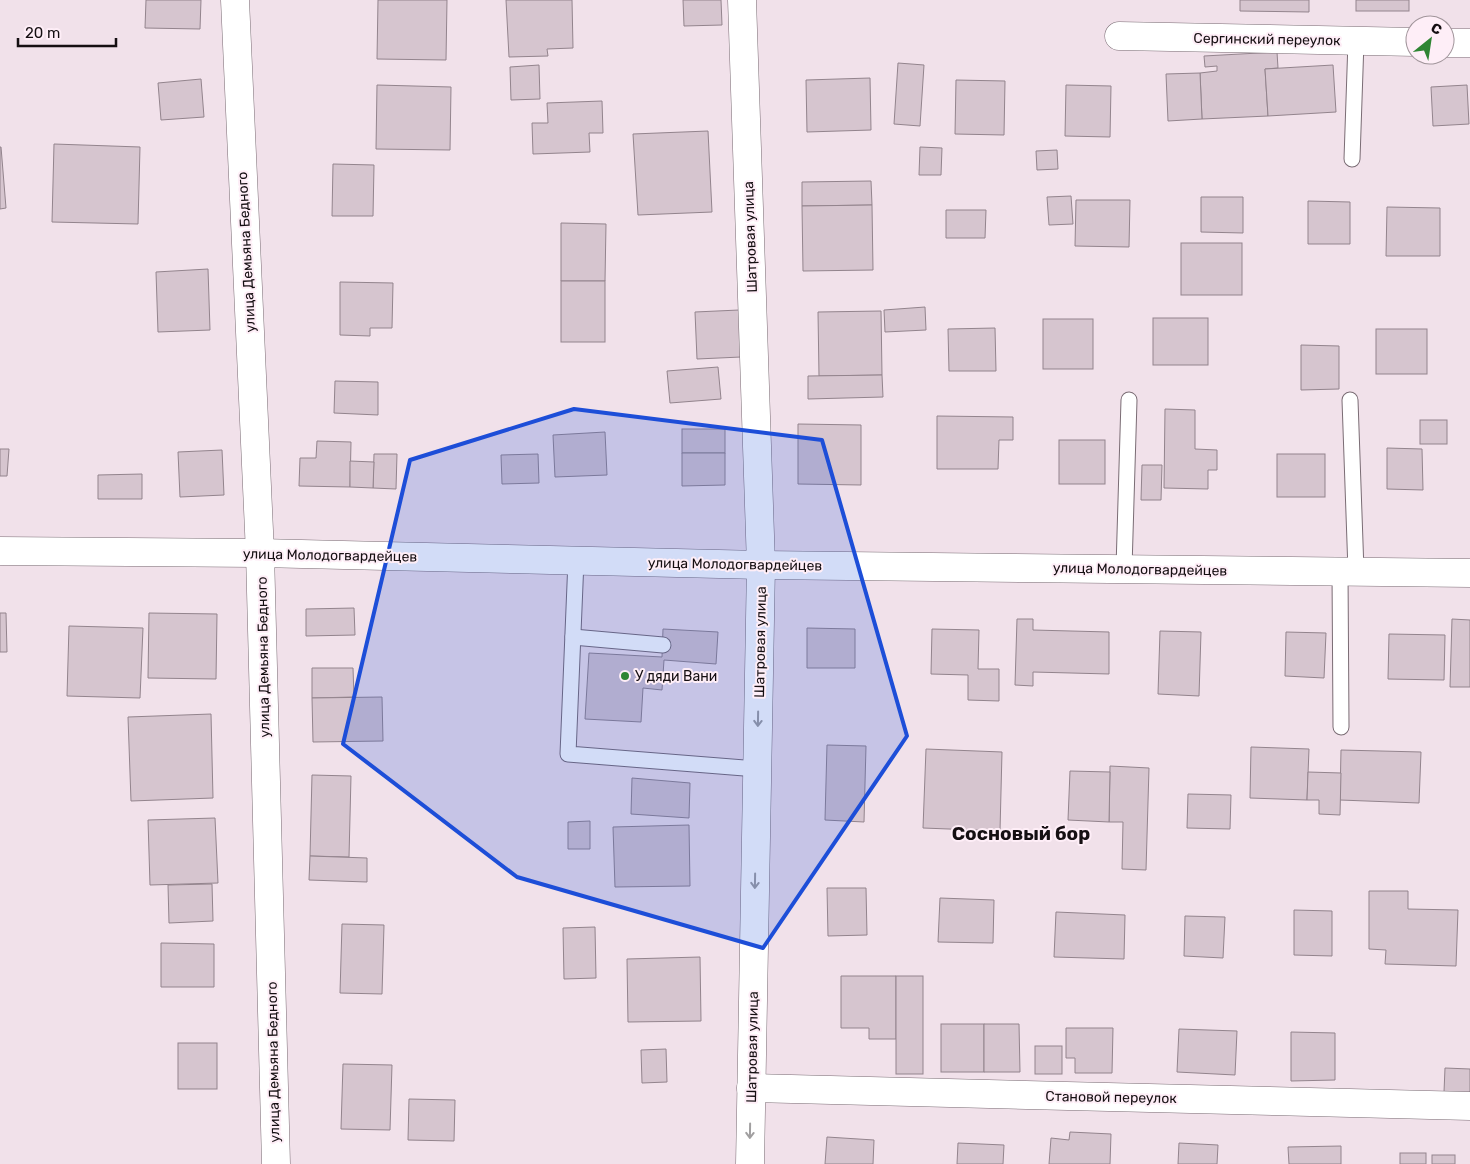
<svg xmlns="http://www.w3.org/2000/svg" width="1470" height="1164" viewBox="0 0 1470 1164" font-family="Rubik,sans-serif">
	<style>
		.building { fill: #d6c5cf; stroke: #93848d }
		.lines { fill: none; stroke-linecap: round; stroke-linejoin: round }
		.service-casing { stroke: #7a6c74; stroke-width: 17 }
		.minor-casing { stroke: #7a6c74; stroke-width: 29 }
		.tertiary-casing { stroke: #7a6c74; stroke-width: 29 }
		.service { stroke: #fff; stroke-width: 15 }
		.minor { stroke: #fff; stroke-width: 28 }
		.tertiary { stroke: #fff; stroke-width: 28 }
		.oneway { stroke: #a19fa0 }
		.marked { fill: #1d4ed8; fill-opacity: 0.2; stroke: #1d4ed8; stroke-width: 4; stroke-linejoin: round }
		.poi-dot { fill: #2f8533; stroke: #feeef7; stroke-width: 2 }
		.labels { text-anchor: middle; stroke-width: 4; stroke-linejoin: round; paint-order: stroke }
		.street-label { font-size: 14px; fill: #150f12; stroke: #feeef7 }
		.poi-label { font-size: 14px; fill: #150f12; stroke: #feeef7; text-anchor: start }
		.district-label { font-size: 19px; font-weight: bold; fill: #150f12; stroke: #feeef7 }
	</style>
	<rect width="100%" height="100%" fill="#f1e1ea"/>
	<g class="building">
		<path d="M146 0H201L200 29 145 28Z"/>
		<path d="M378 0H447L446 60 377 59Z"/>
		<path d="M506 0H572L573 48 547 49 548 56 509 57Z"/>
		<path d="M683 0H721L722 25 684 26Z"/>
		<path d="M1240 0H1309V12L1240 11Z"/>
		<rect x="1356" y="0" width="53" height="11"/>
		<path d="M1277 52 1278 68 1265 69 1268 116 1202 119 1200 73 1217 71V66L1205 67 1204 56Z"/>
		<path d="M898 63 924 65 920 126 894 124Z"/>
		<path d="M539 65 540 99 511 100 510 67Z"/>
		<path d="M1333 65 1336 112 1268 116 1265 69Z"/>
		<path d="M1200 73 1202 119 1168 121 1166 74Z"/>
		<path d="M870 78 871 130 807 132 806 80Z"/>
		<path d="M201 79 204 117 161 120 158 83Z"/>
		<path d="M956 80 1005 81 1004 135 955 134Z"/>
		<path d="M377 85 451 87 450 150 376 149Z"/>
		<path d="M1066 85 1111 86 1110 137 1065 136Z"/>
		<path d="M1467 85 1469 124 1433 126 1431 87Z"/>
		<path d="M602 101 603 133H589L590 152 533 154 532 123H548L547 103Z"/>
		<path d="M708 131 712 212 638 215 633 134Z"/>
		<path d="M54 144 140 147 138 224 52 222Z"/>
		<path d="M0 147H1L6 208 0 209Z"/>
		<path d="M920 147 942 148 941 175H919Z"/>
		<path d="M1057 150 1058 169 1037 170 1036 151Z"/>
		<path d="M333 164 374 165 373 216H332Z"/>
		<path d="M871 181 872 205 802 206V182Z"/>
		<path d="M1071 196 1073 224 1049 225 1047 197Z"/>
		<path d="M1201 197H1243V233L1201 232Z"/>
		<path d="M1076 200H1130L1129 247 1075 246Z"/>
		<path d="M1308 201 1350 202V244H1308Z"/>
		<path d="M872 205 873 270 803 271 802 206Z"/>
		<path d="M1387 207 1440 208V256H1386Z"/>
		<path d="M946 210H986L985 238H946Z"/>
		<path d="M561 223 606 224 605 281H561Z"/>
		<rect x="1181" y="243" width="61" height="52"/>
		<path d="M208 269 210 330 158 332 156 272Z"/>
		<rect x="561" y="281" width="44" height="61"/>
		<path d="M340 282 393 283 392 328H370V336L340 335Z"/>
		<path d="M925 307 926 330 885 332 884 310Z"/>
		<path d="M739 310 741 357 697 359 695 312Z"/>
		<path d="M881 311 882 375 819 376 818 312Z"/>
		<rect x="1153" y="318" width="55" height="47"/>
		<rect x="1043" y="319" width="50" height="50"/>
		<path d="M995 328 996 371H949L948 329Z"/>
		<rect x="1376" y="329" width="51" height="45"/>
		<path d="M1301 345 1339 346V389L1301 390Z"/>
		<path d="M718 367 721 399 670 403 667 371Z"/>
		<path d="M882 375 883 397 808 399V376Z"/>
		<path d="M335 381 378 382V415L334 413Z"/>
		<path d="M1165 409 1195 410V449L1217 450V470H1208V489L1164 488Z"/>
		<path d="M937 416 1013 417V440H999L998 469H937Z"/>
		<rect x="1420" y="420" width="27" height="24"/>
		<path d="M798 424 861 425V485L798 484Z"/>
		<rect x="682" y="429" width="43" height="24"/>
		<path d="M605 432 607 475 555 477 553 435Z"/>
		<rect x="1059" y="440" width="46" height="44"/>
		<path d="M317 441 351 442 350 487 299 486 300 458H316Z"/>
		<path d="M1387 448 1422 449 1423 490 1387 489Z"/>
		<path d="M0 449H9L7 476H0Z"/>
		<path d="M222 450 224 495 180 497 178 452Z"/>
		<path d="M682 453H725V485L682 486Z"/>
		<path d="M374 454H397L396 489 373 488Z"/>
		<path d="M538 454 539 483 502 484 501 455Z"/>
		<rect x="1277" y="454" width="48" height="43"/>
		<path d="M350 461 374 462 373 488 350 487Z"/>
		<path d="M1142 465H1162L1161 500H1141Z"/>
		<path d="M142 474V499H98V475Z"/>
		<path d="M354 608 355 635 306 636V609Z"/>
		<path d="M0 613H6L7 652H0Z"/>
		<path d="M149 613 217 614 216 679 148 678Z"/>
		<path d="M1017 619H1033V630L1109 632V674L1033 672V686L1015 685Z"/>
		<path d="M1452 619 1470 620V687H1450Z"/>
		<path d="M69 626 143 628 140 698 67 696Z"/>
		<path d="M807 628 855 629V668H807Z"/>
		<path d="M663 629 718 632 716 664 664 660 662 690 643 688 641 722 585 719 589 653 662 657Z"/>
		<path d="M932 629 979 630 978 669H999V701L968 700V675L931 674Z"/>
		<path d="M1160 631 1201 632 1199 696 1158 694Z"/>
		<path d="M1286 632 1326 633 1324 678 1285 676Z"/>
		<path d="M1389 634 1445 635 1444 680 1388 679Z"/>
		<path d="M312 668H353L354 697 312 698Z"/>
		<path d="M382 697 383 741 313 742 312 698Z"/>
		<path d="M211 714 213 798 131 801 128 717Z"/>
		<path d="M827 745 866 746 864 822 825 820Z"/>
		<path d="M1251 747 1309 749 1307 800 1250 798Z"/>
		<path d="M926 749 1002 752 1000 831 923 828Z"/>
		<path d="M1341 750 1421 752 1419 803 1340 800Z"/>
		<path d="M1110 766 1149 768 1146 870 1122 869 1123 822H1109Z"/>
		<path d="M1070 771 1110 772 1109 822 1068 820Z"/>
		<path d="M1308 772 1341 773 1340 815 1319 814V800H1307Z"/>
		<path d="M312 775 351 776 349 857 310 856Z"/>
		<path d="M632 778 690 783 689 818 631 814Z"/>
		<path d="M1188 794 1231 795 1230 829 1187 828Z"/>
		<path d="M215 818 218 883 150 885 148 820Z"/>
		<path d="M590 821V849H568V822Z"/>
		<path d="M689 825 690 886 615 887 613 827Z"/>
		<path d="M310 856 367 858V882L309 880Z"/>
		<path d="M212 884 213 921 169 923 168 885Z"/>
		<path d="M827 888H866L867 935 828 936Z"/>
		<path d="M1369 891H1408V909L1458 910 1456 966 1385 964 1386 950 1369 949Z"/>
		<path d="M940 898 994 900 993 943 938 942Z"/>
		<path d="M1294 910 1332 911V956L1294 955Z"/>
		<path d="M1056 912 1125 915 1124 959 1054 957Z"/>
		<path d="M1185 916 1225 917 1223 958 1184 956Z"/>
		<path d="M342 924 384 925 382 994 340 993Z"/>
		<path d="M595 927 596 978 564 979 563 928Z"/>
		<path d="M161 943 214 944V987H161Z"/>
		<path d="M700 957 701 1021 628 1022 627 959Z"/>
		<path d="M841 976H896V1039H869V1028H841Z"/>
		<rect x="896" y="976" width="27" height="98"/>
		<rect x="941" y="1024" width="43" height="48"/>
		<path d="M984 1024H1019L1020 1072H984Z"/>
		<path d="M1066 1028H1113L1112 1073H1075V1058H1066Z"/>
		<path d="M1179 1029 1237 1031 1235 1075 1177 1072Z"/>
		<path d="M1291 1032 1335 1033V1080L1291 1081Z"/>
		<rect x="178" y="1043" width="39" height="46"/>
		<rect x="1035" y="1046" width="27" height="28"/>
		<path d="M666 1049 667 1082 642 1083 641 1050Z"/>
		<path d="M343 1064 392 1065 390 1130 341 1129Z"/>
		<path d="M1445 1068 1470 1069V1093L1444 1092Z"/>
		<path d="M409 1099 455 1100 454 1141 408 1140Z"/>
		<path d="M1070 1132 1111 1134 1110 1164H1049L1051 1138 1069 1140Z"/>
		<path d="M827 1137 874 1140 873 1164H825Z"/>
		<path d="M958 1143 1004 1145 1003 1164H957Z"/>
		<path d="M1179 1143 1218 1145 1217 1164H1178Z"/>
		<path d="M1341 1146V1164H1289L1288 1147Z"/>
		<rect x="1400" y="1153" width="26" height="11"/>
		<rect x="1432" y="1155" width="23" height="9"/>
	</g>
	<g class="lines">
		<g class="service-casing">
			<g id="service">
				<path d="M1352 159 1356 41"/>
				<path d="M1350 400 1356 571"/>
				<path d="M576 560 568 754 757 769"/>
				<path d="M1124 568 1129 400"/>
				<path d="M1340 571 1341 727"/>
				<path d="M573 637 663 645"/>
			</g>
		</g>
		<g class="minor-casing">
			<g id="minor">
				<path d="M742 0 761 565"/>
				<path d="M1119 36 1415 42"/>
				<path d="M1445 43H1470"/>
				<path d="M260 553 276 1164"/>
				<path d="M751 1088 1470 1106"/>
			</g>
		</g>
		<g class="tertiary-casing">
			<g id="tertiary">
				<path d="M235 0 260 553"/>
				<path d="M0 551 260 553 761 565 1470 573"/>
				<path d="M750 1164 761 565"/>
			</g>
		</g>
		<use href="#service" class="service"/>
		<use href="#minor" class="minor"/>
		<use href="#tertiary" class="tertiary"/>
	</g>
	<defs><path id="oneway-shaft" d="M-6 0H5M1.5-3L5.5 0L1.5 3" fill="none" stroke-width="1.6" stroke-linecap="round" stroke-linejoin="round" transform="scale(1.25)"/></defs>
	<g class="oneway">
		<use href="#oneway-shaft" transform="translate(758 719) rotate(91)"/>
		<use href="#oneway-shaft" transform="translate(755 881) rotate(91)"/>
		<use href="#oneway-shaft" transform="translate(750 1131) rotate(91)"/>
	</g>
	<path class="marked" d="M574 409 822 440 907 736 763 948 517 877 343 744 410 460Z"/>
	<circle class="poi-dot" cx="625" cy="676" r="5"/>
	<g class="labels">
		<g class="street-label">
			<text transform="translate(1267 39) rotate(1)" y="5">Сергинский переулок</text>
			<text transform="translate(750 237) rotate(-92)" y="5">Шатровая улица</text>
			<text transform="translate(246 252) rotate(-93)" y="5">улица Демьяна Бедного</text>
			<text transform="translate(330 555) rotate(1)" y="5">улица Молодогвардейцев</text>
			<text transform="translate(735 564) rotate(1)" y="5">улица Молодогвардейцев</text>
			<text transform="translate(1140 569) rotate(1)" y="5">улица Молодогвардейцев</text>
			<text transform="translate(760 642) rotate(-89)" y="5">Шатровая улица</text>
			<text transform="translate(263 657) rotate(-91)" y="5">улица Демьяна Бедного</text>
			<text transform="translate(752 1047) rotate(-89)" y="5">Шатровая улица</text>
			<text transform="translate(273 1062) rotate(-91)" y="5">улица Демьяна Бедного</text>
			<text transform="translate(1111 1097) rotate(1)" y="5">Становой переулок</text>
		</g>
		<g class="poi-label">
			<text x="635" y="681">У дяди Вани</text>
		</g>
		<g class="district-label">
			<text x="1021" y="840">Сосновый бор</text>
		</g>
	</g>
	<g transform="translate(1430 40) rotate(30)"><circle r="24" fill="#feeef7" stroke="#a1959b"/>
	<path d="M0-4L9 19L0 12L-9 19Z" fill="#2f8533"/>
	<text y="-8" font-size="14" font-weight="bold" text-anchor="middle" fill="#150f12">С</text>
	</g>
	<path d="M18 38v8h98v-8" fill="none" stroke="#150f12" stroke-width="2.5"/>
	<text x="25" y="38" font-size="15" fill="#150f12" stroke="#feeef7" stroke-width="4" paint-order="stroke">20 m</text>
</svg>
